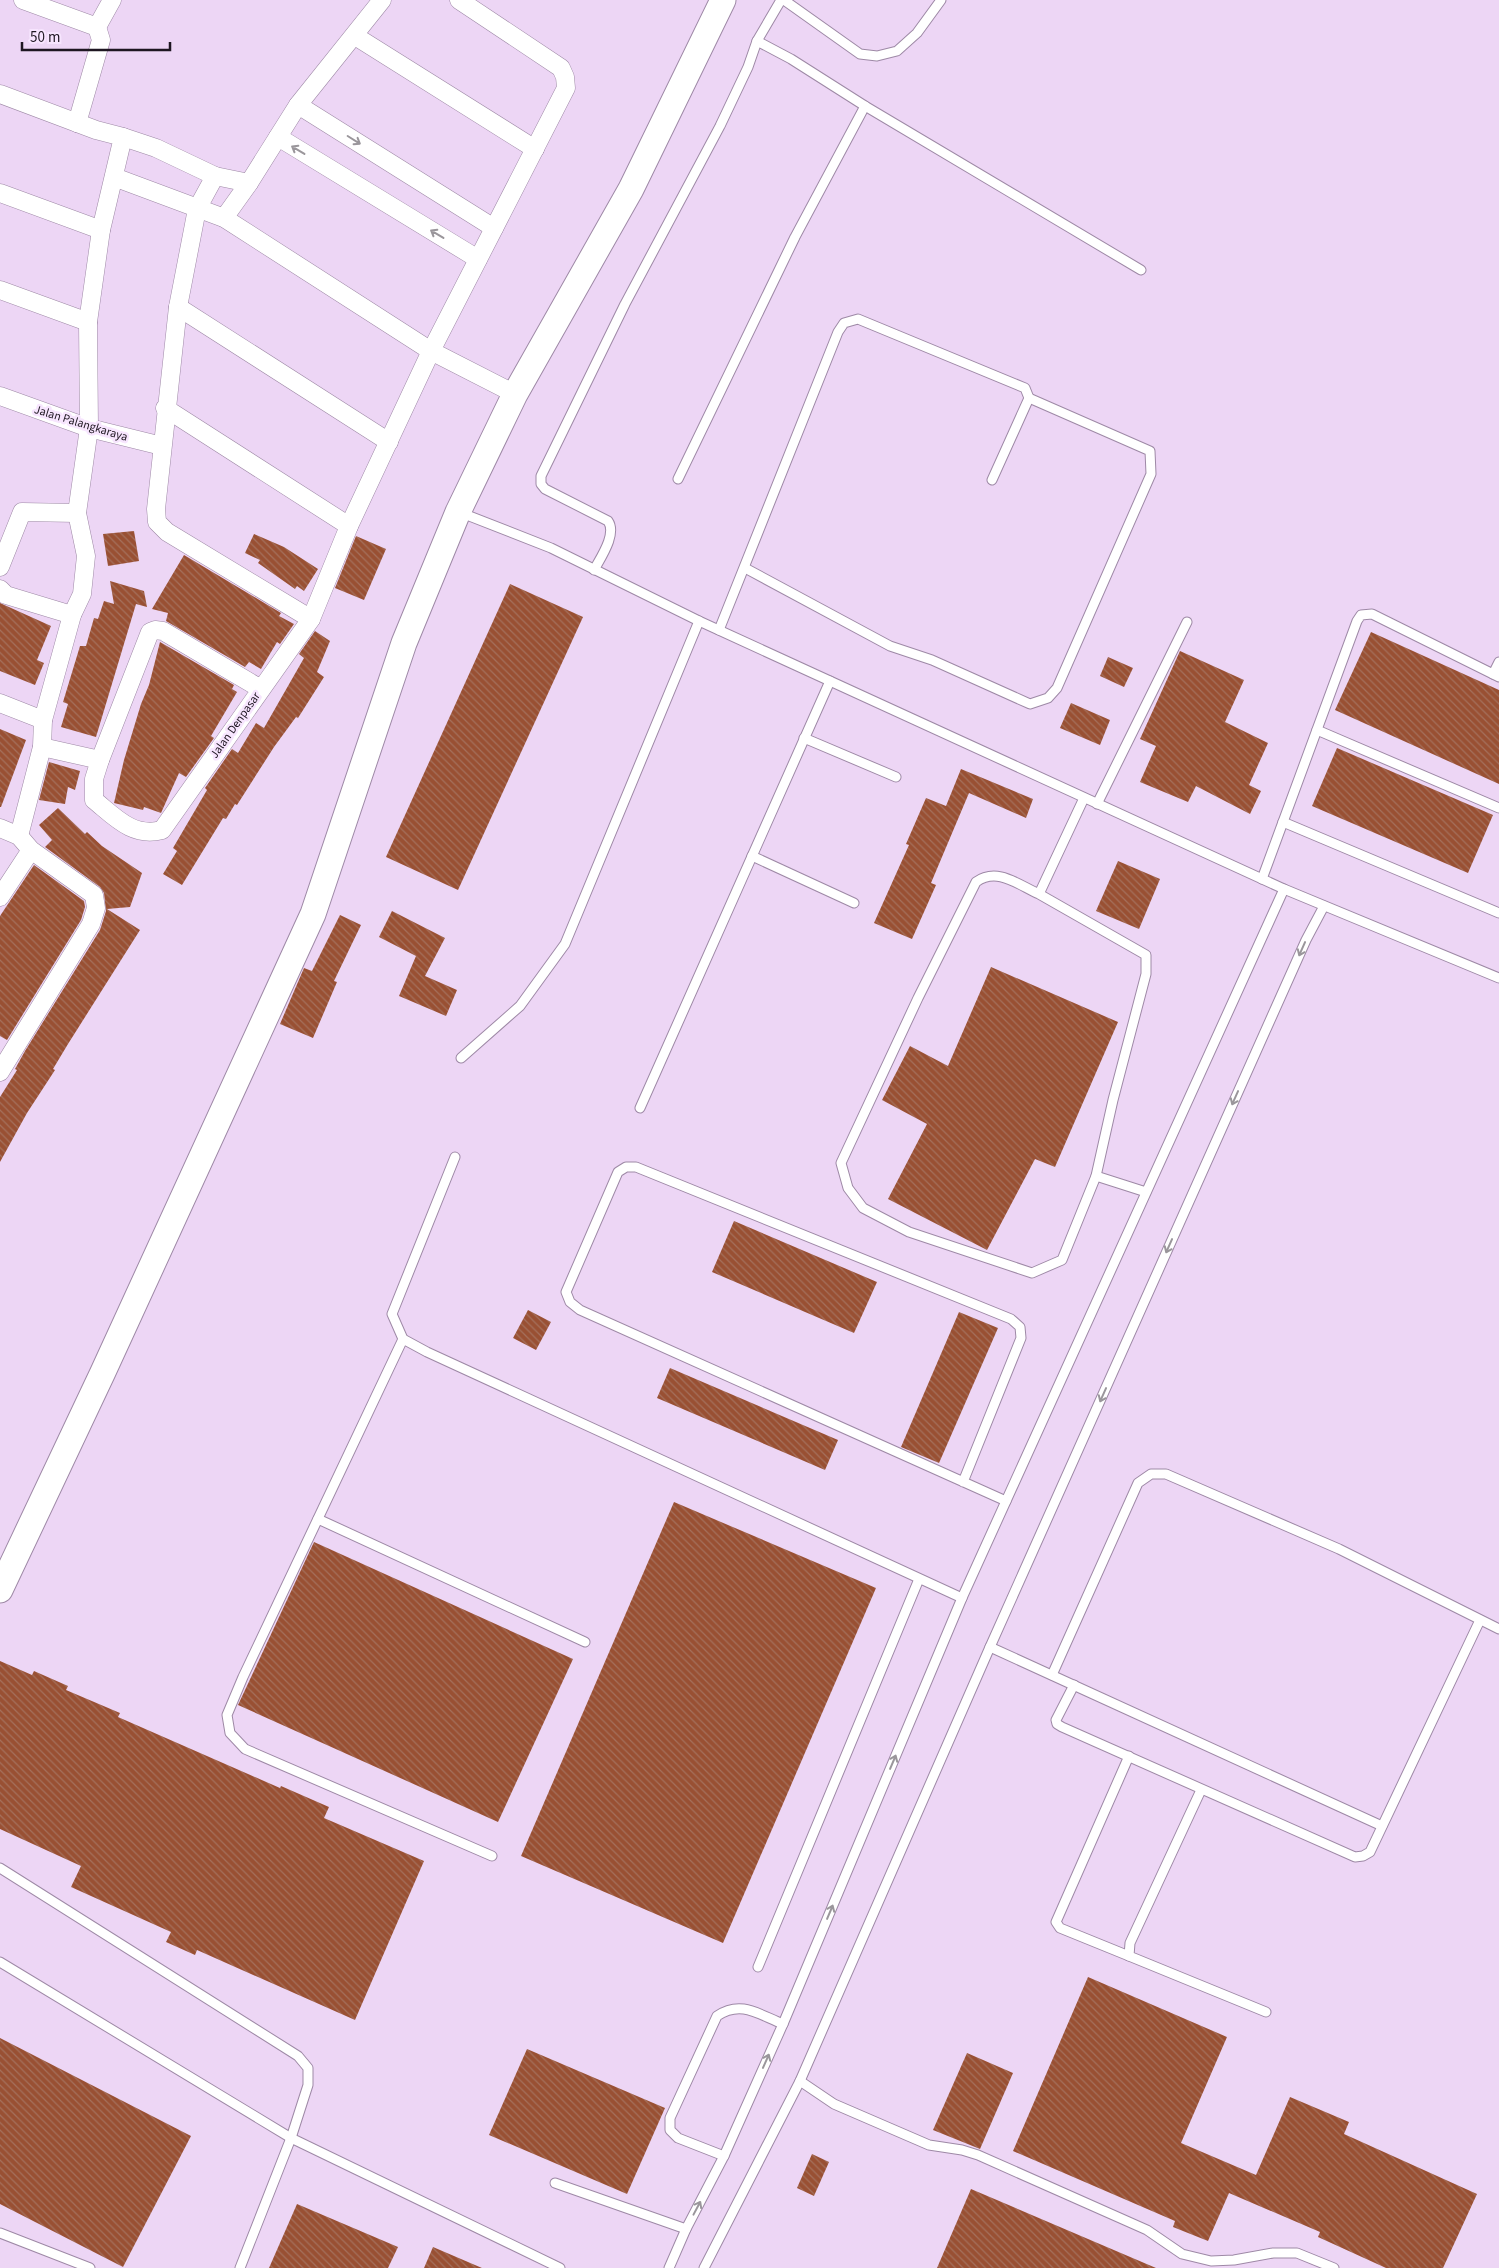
<svg xmlns="http://www.w3.org/2000/svg" width="1499" height="2268" viewBox="0 0 1499 2268" font-family="'Source Sans 3',sans-serif">
	<style>
		.building { fill: url(#building-back-hatch) }
		.lines { fill: none; stroke-linecap: round; stroke-linejoin: round }
		.service-casing { stroke: #9e89a6; stroke-width: 11 }
		.minor-casing { stroke: #9e89a6; stroke-width: 19 }
		.secondary-casing { stroke: #9e89a6; stroke-width: 27 }
		.service { stroke: #fff; stroke-width: 9 }
		.minor { stroke: #fff; stroke-width: 18 }
		.secondary { stroke: #fff; stroke-width: 25 }
		.oneway { stroke: #9a969b }
		.labels { text-anchor: middle; stroke-width: 5; stroke-linejoin: round; paint-order: stroke }
		.street-label { font-size: 12px; fill: #1e1621; stroke: #f7e5fe }
	</style>
	<defs>
		<pattern id="building-back-hatch" width="6" height="6" patternUnits="userSpaceOnUse" patternTransform="scale(1.25)"><rect width="6" height="6" fill="#995033"/><path d="M-1 5l2 2M0 0l6 6M5-1l2 2" fill="none" stroke="#a4705c"/></pattern>
	</defs>
	<rect width="100%" height="100%" fill="#edd6f5"/>
	<g class="building">
		<path d="M134 531 139 561 108 566 103 534Z"/>
		<path d="M254 534 284 547 318 569 304 591 297 586 295 589 258 563 260 560 245 553Z"/>
		<path d="M356 536 386 549 364 600 335 588Z"/>
		<path d="M184 555 281 613 279 616 294 624 280 644 277 642 261 669 249 662 245 667 166 621 168 613 152 609Z"/>
		<path d="M110 581 144 591 147 607 136 604 96 737 61 727 68 704 63 702 80 646H86L94 618 98 619 104 601 114 604Z"/>
		<path d="M510 584 583 617 458 890 386 857Z"/>
		<path d="M0 603 51 626 37 660 44 663 35 685 0 671Z"/>
		<path d="M315 631 330 641 317 672 324 677 298 718 296 717 274 747 237 805 235 804 226 819 223 818 182 885 163 874 177 851 173 848 207 790 205 788 232 749 238 753 256 723 264 728 304 658 299 654Z"/>
		<path d="M1371 632 1499 690V784L1335 710Z"/>
		<path d="M160 642 234 685 232 689 237 692 211 736 214 738 186 777 179 773 161 813 144 807 143 810 114 803 124 760 141 704 149 685Z"/>
		<path d="M1180 651 1244 680 1225 722 1268 743 1249 785 1261 791 1250 814 1196 786 1188 802 1140 782 1156 746 1140 739Z"/>
		<path d="M1108 657 1133 668 1124 687 1100 676Z"/>
		<path d="M1071 703 1110 720 1100 745 1060 728Z"/>
		<path d="M0 729 26 740 1 807H0Z"/>
		<path d="M1337 748 1493 815 1468 873 1312 806Z"/>
		<path d="M49 762 80 771 75 790 68 787 65 804 39 800Z"/>
		<path d="M961 769 1033 799 1026 818 969 793 931 883 936 885 912 939 874 923 909 845 906 844 926 798 946 806Z"/>
		<path d="M58 808 85 834 87 832 102 846 142 873 130 907 107 909 140 930 68 1044 53 1069 55 1070 27 1113 0 1162V1097L17 1070 15 1069 25 1051 100 930 106 911 104 893 100 887 45 847 52 840 39 825Z"/>
		<path d="M1118 861 1160 879 1139 929 1096 911Z"/>
		<path d="M34 865 84 901 85 907 81 920 7 1040 0 1036V916Z"/>
		<path d="M392 911 445 938 425 976 457 990 446 1016 399 996 416 956 379 937Z"/>
		<path d="M340 915 361 925 334 981 337 982 313 1038 280 1024 304 968 312 971Z"/>
		<path d="M991 967 1118 1022 1055 1167 1035 1159 987 1250 888 1199 927 1124 882 1100 910 1046 948 1066Z"/>
		<path d="M734 1221 877 1282 854 1333 712 1272Z"/>
		<path d="M528 1310 551 1322 536 1350 513 1338Z"/>
		<path d="M959 1312 998 1328 939 1463 901 1447Z"/>
		<path d="M670 1368 838 1440 825 1470 657 1398Z"/>
		<path d="M674 1502 876 1588 723 1943 521 1856Z"/>
		<path d="M314 1542 573 1659 498 1822 238 1705Z"/>
		<path d="M0 1661 32 1675 34 1671 68 1686 66 1690 120 1713 118 1717 280 1788 281 1786 329 1807 324 1818 424 1861 355 2020 197 1950 195 1955 166 1942 171 1932 71 1887 81 1866 0 1829Z"/>
		<path d="M1088 1977 1227 2037 1181 2143 1256 2175 1290 2097 1349 2122 1344 2134 1477 2194 1443 2268H1386L1318 2237 1320 2232 1229 2193 1208 2241 1173 2227 1175 2221 1013 2151Z"/>
		<path d="M0 2038 191 2136 123 2267 0 2204Z"/>
		<path d="M527 2049 665 2108 627 2194 489 2135Z"/>
		<path d="M967 2053 1013 2073 980 2149 933 2130Z"/>
		<path d="M812 2154 829 2162 814 2196 797 2188Z"/>
		<path d="M971 2189 1156 2268H937Z"/>
		<path d="M297 2204 398 2247 388 2268H269Z"/>
		<path d="M433 2247 482 2268H424Z"/>
	</g>
	<g class="lines">
		<g class="service-casing">
			<g id="service">
				<path d="M784 0 860 54 877 56 897 51 917 33 941 0"/>
				<path d="M757 41 781 0"/>
				<path d="M678 479 795 237 865 106"/>
				<path d="M459 512 551 548 699 621 1284 889 1499 978"/>
				<path d="M745 568 890 646 932 660 1030 704 1048 698 1057 688 1151 474 1150 451 1029 398"/>
				<path d="M594 570C601 557 617 534 608 521L545 489 541 484V476L625 304 720 126 748 67 757 41 791 59 865 106 1141 270"/>
				<path d="M719 630 838 332 844 323 858 319 1025 388 1029 398 992 480"/>
				<path d="M1493 674 1499 662"/>
				<path d="M1317 730 1499 808"/>
				<path d="M804 738 896 777"/>
				<path d="M1097 804 1187 622"/>
				<path d="M1283 822 1499 913"/>
				<path d="M752 856 854 903"/>
				<path d="M1262 879 1357 621 1361 615 1372 614 1499 677"/>
				<path d="M1039 894 1146 955V974L1113 1100 1096 1176 1062 1260 1032 1273 909 1232 863 1208 848 1188 841 1163 918 998 976 882C997 867 1017 884 1039 894L1084 798"/>
				<path d="M461 1058 520 1006 565 944 699 621"/>
				<path d="M640 1108 830 681"/>
				<path d="M455 1157 392 1314 403 1339 427 1352 962 1598"/>
				<path d="M1096 1176 1146 1192"/>
				<path d="M403 1339 243 1677 227 1715 230 1733 245 1749 492 1856"/>
				<path d="M963 1482 1021 1338 1020 1327 1011 1319 636 1167H626L618 1172 566 1292 570 1302 580 1310 1006 1501"/>
				<path d="M318 1519 585 1642"/>
				<path d="M990 1647 1382 1826"/>
				<path d="M1052 1675 1138 1483 1151 1474H1166L1339 1549 1499 1629"/>
				<path d="M1074 1685 1056 1720 1057 1724 1062 1727 1355 1857 1363 1856 1370 1852 1480 1620"/>
				<path d="M1129 1756 1056 1922 1060 1928 1129 1956"/>
				<path d="M1201 1790 1130 1943 1129 1956 1266 2012"/>
				<path d="M0 1868 298 2056 308 2068V2085L291 2138 240 2268"/>
				<path d="M0 1962 291 2138 560 2268"/>
				<path d="M758 1967 919 1579"/>
				<path d="M800 2081 834 2104 929 2145 962 2150 978 2155 1147 2230 1182 2254 1211 2261 1234 2260 1273 2253H1297L1334 2268"/>
				<path d="M724 2156 678 2138 670 2130V2118L717 2016C741 2000 758 2014 783 2024"/>
				<path d="M555 2183 686 2229"/>
				<path d="M0 2233 90 2268"/>
				<path d="M669 2268 686 2229 724 2156 783 2024 962 1598 1284 889"/>
				<path d="M704 2268 800 2081 990 1647 1306 940 1324 906"/>
			</g>
		</g>
		<g class="minor-casing">
			<g id="minor">
				<path d="M23 0 97 27 101 40 77 123"/>
				<path d="M97 27 112 0"/>
				<path d="M355 36 535 149"/>
				<path d="M0 94 96 130 123 137 101 230 88 322 89 428 77 513 86 556 82 594 72 615 43 720 42 747 19 836"/>
				<path d="M298 105 494 228"/>
				<path d="M123 137 156 148 215 176 249 183"/>
				<path d="M278 137 478 259"/>
				<path d="M215 176 197 209 178 307 156 509 157 522 167 532 311 619"/>
				<path d="M114 177 224 218 431 351 515 394"/>
				<path d="M0 193 101 230"/>
				<path d="M224 218 249 183 298 105 382 0"/>
				<path d="M0 290 88 322"/>
				<path d="M178 307 389 442"/>
				<path d="M0 396 89 428 162 446"/>
				<path d="M165 408 349 526"/>
				<path d="M0 567 22 512 77 513"/>
				<path d="M0 589 6 595 72 615"/>
				<path d="M261 689 163 631 155 630 150 632 100 760 94 779V800C115 817 133 838 162 830L311 619 349 526 431 351 566 88 565 77 561 68 459 0"/>
				<path d="M0 703 43 720"/>
				<path d="M42 747 100 760"/>
				<path d="M0 828 19 836 31 850 94 895 96 908 91 924 0 1072"/>
				<path d="M0 897 31 850"/>
			</g>
		</g>
		<g class="secondary-casing">
			<path id="secondary" d="M0 1590 103 1372 313 914 404 643 458 512 515 394 631 189 723 0"/>
		</g>
		<use href="#service" class="service"/>
		<use href="#minor" class="minor"/>
		<use href="#secondary" class="secondary"/>
	</g>
	<defs><path id="oneway-shaft" d="M-6 0H5M1.5-3L5.5 0L1.5 3" fill="none" stroke-width="1.6" stroke-linecap="round" stroke-linejoin="round" transform="scale(1.25)"/></defs>
	<g class="oneway">
		<use href="#oneway-shaft" transform="translate(354 140) rotate(32)"/>
		<use href="#oneway-shaft" transform="translate(298 150) rotate(-149)"/>
		<use href="#oneway-shaft" transform="translate(437 234) rotate(-149)"/>
		<use href="#oneway-shaft" transform="translate(1302 949) rotate(114)"/>
		<use href="#oneway-shaft" transform="translate(1235 1098) rotate(114)"/>
		<use href="#oneway-shaft" transform="translate(1169 1246) rotate(114)"/>
		<use href="#oneway-shaft" transform="translate(1103 1395) rotate(114)"/>
		<use href="#oneway-shaft" transform="translate(893 1762) rotate(-67)"/>
		<use href="#oneway-shaft" transform="translate(830 1912) rotate(-67)"/>
		<use href="#oneway-shaft" transform="translate(766 2061) rotate(-66)"/>
		<use href="#oneway-shaft" transform="translate(697 2208) rotate(-62)"/>
	</g>
	<g class="labels">
		<g class="street-label">
			<text transform="translate(81 423) rotate(17)" y="4">Jalan Palangkaraya</text>
			<text transform="translate(235 725) rotate(-55)" y="4">Jalan Denpasar</text>
		</g>
	</g>
	<path d="M22 42v8h148v-8" fill="none" stroke="#1e1621" stroke-width="2.5"/>
	<text x="30" y="42" font-size="15" fill="#1e1621" stroke="#f7e5fe" stroke-width="4" paint-order="stroke">50 m</text>
</svg>
